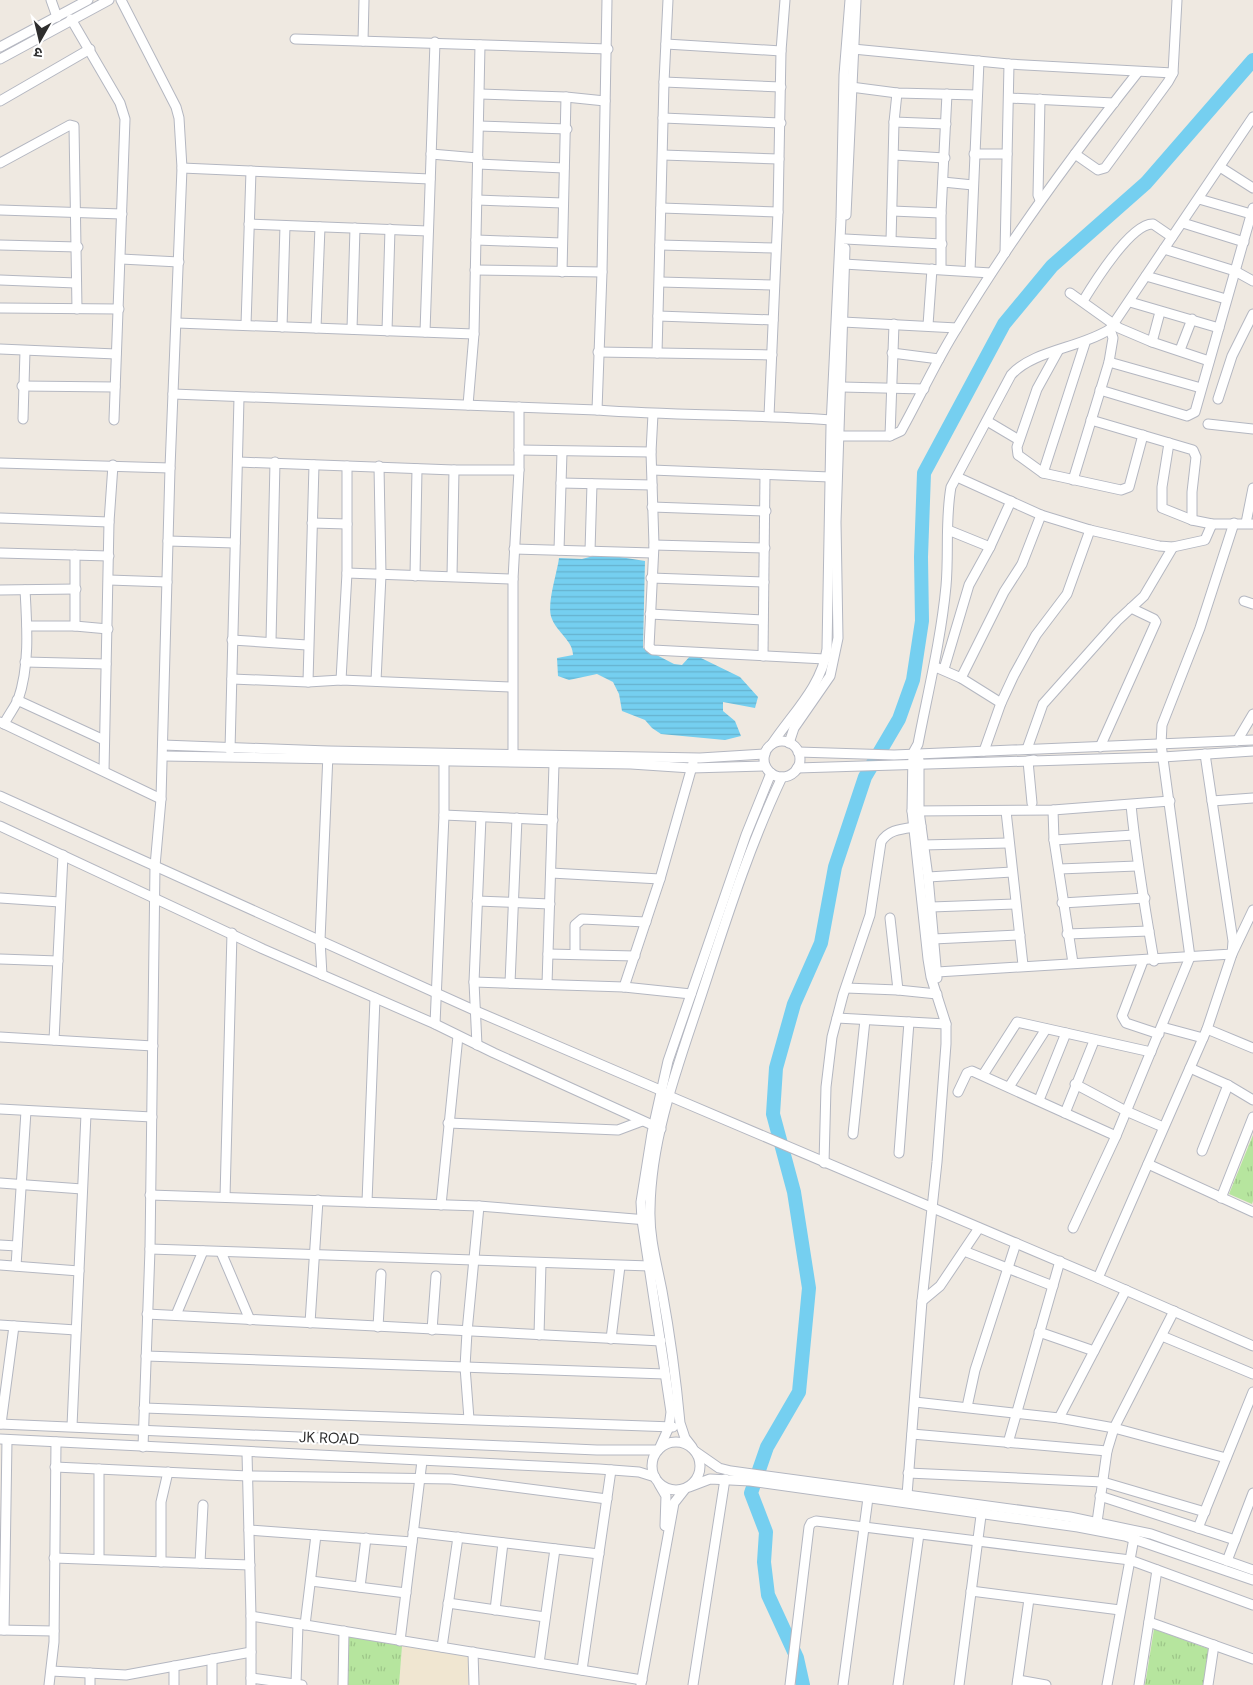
<svg xmlns="http://www.w3.org/2000/svg" width="1253" height="1685" viewBox="0 0 1253 1685" font-family="'DM Sans','Noto Sans Devanagari',sans-serif">
	<style>
		.education { fill: #f0e6d1 }
		.park { fill: url(#park-tufts) }
		.water { fill: url(#water-rules) }
		.lines { fill: none; stroke-linecap: round; stroke-linejoin: round }
		.river { stroke: #75cff0; stroke-width: 14 }
		.minor-casing { stroke: #b4b7c1; stroke-width: 11 }
		.minor { stroke: #fff; stroke-width: 9 }
		.labels { text-anchor: middle; stroke-width: 4; stroke-linejoin: round; paint-order: stroke }
		.street-label { font-size: 15px; fill: #2e2e2e; stroke: #fff }
	</style>
	<defs>
		<pattern id="park-tufts" width="24" height="20" patternUnits="userSpaceOnUse" patternTransform="scale(1.25)"><rect width="24" height="20" fill="#b6e59e"/><path d="M3 7l-1-3M5 7V3M7 7l1-3M15 17l-1-3M17 17v-4M19 17l1-3" fill="none" stroke="#9dc588"/></pattern>
		<pattern id="water-rules" width="6" height="5" patternUnits="userSpaceOnUse" patternTransform="scale(1.25)"><rect width="6" height="5" fill="#75cff0"/><path d="M0 2.5h6" fill="none" stroke="#66b2ce"/></pattern>
	</defs>
	<rect width="100%" height="100%" fill="#efe9e1"/>
	<path class="education" d="M402 1646 468 1656V1685H399Z"/>
	<g class="park">
		<path d="M1253 1135V1201L1252 1204 1229 1194Z"/>
		<path d="M1154 1629 1209 1649 1204 1685H1145Z"/>
		<path d="M348 1636 402 1646 399 1685H348Z"/>
	</g>
	<path class="water" d="M601 554 645 561 643 648 674 664 682 665 691 655 701 658 740 677 758 697 755 708 723 702V711L735 721 741 736 725 740 661 734 652 728 645 720 622 711 619 694 613 682 597 674 569 680 558 676 557 658 573 655C573 641 557 632 552 619 546 605 557 574 559 558L582 559Z"/>
	<g class="lines">
		<path class="river" d="M803 1685 797 1658 768 1595 764 1562 766 1532 751 1493 767 1447 799 1392 809 1288 794 1192 773 1114 776 1068 794 1004 821 943 835 867 865 777 899 719 913 680 922 621 921 557 924 473 1004 324 1052 266 1146 183 1253 60"/>
		<g class="minor-casing">
			<g id="minor">
				<path d="M51 0 57 17"/>
				<path d="M121 0 176 107 179 118 182 168 170 468 161 799 155 866 150 1249 143 1447"/>
				<path d="M71 19 120 103 125 119 114 420"/>
				<path d="M295 39 608 49"/>
				<path d="M363 41 364 0"/>
				<path d="M666 44 781 51"/>
				<path d="M0 47 88 0"/>
				<path d="M853 49 1009 64 1173 73"/>
				<path d="M0 59 109 0"/>
				<path d="M664 82 781 87"/>
				<path d="M851 87 897 93 977 95"/>
				<path d="M480 94 566 97 605 101"/>
				<path d="M1009 98 1114 103"/>
				<path d="M0 101 90 49"/>
				<path d="M663 118 781 123"/>
				<path d="M894 122 946 124"/>
				<path d="M479 126 567 129"/>
				<path d="M431 154 478 158"/>
				<path d="M974 154H1007"/>
				<path d="M1075 154 1098 170 1105 168 1168 82 1173 73 1177 0"/>
				<path d="M663 155 779 159"/>
				<path d="M894 155 945 158"/>
				<path d="M0 163 70 125 74 126 77 309"/>
				<path d="M478 164 564 168"/>
				<path d="M1220 167 1253 188"/>
				<path d="M182 168 430 179"/>
				<path d="M943 182 973 185"/>
				<path d="M1199 199 1251 214"/>
				<path d="M477 200 563 203"/>
				<path d="M1040 200 1038 195 1040 99"/>
				<path d="M661 208 778 212"/>
				<path d="M0 210 122 214"/>
				<path d="M892 211 941 213"/>
				<path d="M846 215 856 0"/>
				<path d="M1183 223 1244 242"/>
				<path d="M249 224 428 231"/>
				<path d="M845 239 942 244"/>
				<path d="M476 240 562 243"/>
				<path d="M891 241 894 122 897 93"/>
				<path d="M0 245 78 247"/>
				<path d="M660 245 776 248"/>
				<path d="M1164 249 1235 271 1253 281"/>
				<path d="M1005 253 1009 64"/>
				<path d="M121 259 179 262"/>
				<path d="M844 264 991 273"/>
				<path d="M941 269V213L947 94"/>
				<path d="M475 270 602 272"/>
				<path d="M970 271 979 61"/>
				<path d="M562 272 566 97"/>
				<path d="M1146 276 1226 299"/>
				<path d="M0 280 76 283"/>
				<path d="M660 282 773 285"/>
				<path d="M1070 293 1119 328 1152 342 1209 361"/>
				<path d="M1083 301C1094 283 1131 223 1153 224L1172 237"/>
				<path d="M1130 302 1219 328"/>
				<path d="M0 308 119 309"/>
				<path d="M658 316 773 320"/>
				<path d="M843 322 957 328"/>
				<path d="M177 323 474 334"/>
				<path d="M246 325 251 171"/>
				<path d="M928 325 932 269"/>
				<path d="M282 327 285 226"/>
				<path d="M316 328 320 227"/>
				<path d="M352 329 355 228"/>
				<path d="M387 331 390 229"/>
				<path d="M425 332 435 42"/>
				<path d="M1152 342 1160 312"/>
				<path d="M0 349 116 354"/>
				<path d="M1180 350 1192 319"/>
				<path d="M1058 351 1037 389 1017 447 1018 455 1043 473 1121 490 1129 487 1143 435"/>
				<path d="M598 352 772 355"/>
				<path d="M657 353 664 82 668 0"/>
				<path d="M892 353 939 359"/>
				<path d="M1109 362 1201 388"/>
				<path d="M22 386 115 387"/>
				<path d="M842 387 924 389"/>
				<path d="M1100 390 1187 416 1195 412 1253 208"/>
				<path d="M173 394 597 410C675 416 753 414 831 420"/>
				<path d="M1218 399 1232 356 1253 314"/>
				<path d="M468 405 474 334 480 45"/>
				<path d="M597 410 602 272 607 0"/>
				<path d="M653 414 651 452 654 545 649 647 653 650 825 659"/>
				<path d="M769 416 778 212 781 51 785 0"/>
				<path d="M23 419 25 351"/>
				<path d="M1091 420 1193 450 1196 457 1192 492V520"/>
				<path d="M987 421 1019 440"/>
				<path d="M1208 424 1253 429"/>
				<path d="M839 436H890L901 431C920 397 936 361 957 328 1011 238 1073 154 1138 72"/>
				<path d="M890 436 894 324"/>
				<path d="M1169 443 1162 487V508L1192 520 1212 524H1253"/>
				<path d="M519 450 651 452"/>
				<path d="M239 462 454 470H519"/>
				<path d="M0 463 170 468"/>
				<path d="M652 470 830 477"/>
				<path d="M1043 473 1085 343"/>
				<path d="M957 477 1041 515 1090 530 1159 546 1173 547 1205 540 1212 524"/>
				<path d="M1073 480 1109 362 1113 338 1110 329"/>
				<path d="M561 483 652 485"/>
				<path d="M652 507 766 511"/>
				<path d="M0 518 109 522"/>
				<path d="M312 523 347 524"/>
				<path d="M1246 523 1253 488"/>
				<path d="M948 530 990 547"/>
				<path d="M168 541 235 543"/>
				<path d="M654 545 765 548"/>
				<path d="M514 549 653 553"/>
				<path d="M559 550 562 452"/>
				<path d="M590 551 592 484"/>
				<path d="M0 553 109 556"/>
				<path d="M347 573 513 579"/>
				<path d="M415 576 417 469"/>
				<path d="M452 576 454 470"/>
				<path d="M651 578 764 582"/>
				<path d="M109 580 167 582"/>
				<path d="M0 590 76 589"/>
				<path d="M1244 601 1253 604"/>
				<path d="M650 614 763 620"/>
				<path d="M27 626H75L108 629"/>
				<path d="M75 626V555"/>
				<path d="M232 640 307 645"/>
				<path d="M271 641 275 462"/>
				<path d="M763 656 765 475"/>
				<path d="M25 662 106 664"/>
				<path d="M938 668 961 678 1001 703"/>
				<path d="M944 669 969 585 990 547 1011 501"/>
				<path d="M961 678 1004 592 1022 564 1041 515"/>
				<path d="M232 679 308 682 341 680 512 687"/>
				<path d="M341 680 347 573V466"/>
				<path d="M376 681 381 575 379 466"/>
				<path d="M308 682 314 465"/>
				<path d="M17 700 104 740"/>
				<path d="M0 722 161 799"/>
				<path d="M4 724C8 716 14 708 18 700 30 666 27 625 25 590"/>
				<path d="M1237 741 1253 714"/>
				<circle cx="782" cy="759" r="18"/>
				<path d="M789 743 794 728 830 676 838 638 836 522 845 248"/>
				<path d="M772 744C792 714 822 686 827 649L831 426 841 219 844 75 850 0"/>
				<path d="M163 745 328 751 700 758 765 754"/>
				<path d="M1100 747 1156 622 1154 619 1131 608"/>
				<path d="M1027 749 1043 704 1117 621 1144 596 1173 547"/>
				<path d="M230 750 239 398"/>
				<path d="M984 751 1001 703 1014 675 1036 635 1067 594 1090 530"/>
				<path d="M798 752 894 755 1253 740"/>
				<path d="M163 756 631 764 691 768 765 766"/>
				<path d="M513 759V579L519 470V407"/>
				<path d="M919 760V811L928 877 937 978"/>
				<path d="M797 768 1163 757 1253 751"/>
				<path d="M104 771 109 522 113 465"/>
				<path d="M0 796 476 1011 660 1090 669 1096 1098 1278 1253 1346"/>
				<path d="M1212 801 1253 798"/>
				<path d="M1032 803 1028 761 1034 760"/>
				<path d="M1131 805C1136 857 1145 909 1154 961"/>
				<path d="M1053 810 1054 840 1073 963"/>
				<path d="M912 811 1053 810 1170 801"/>
				<path d="M1006 811 1023 965"/>
				<path d="M444 815 553 820"/>
				<path d="M0 826 263 949 435 1024 494 1053 661 1129"/>
				<path d="M1054 840 1134 835"/>
				<path d="M922 845 1008 843"/>
				<path d="M1059 869 1137 866"/>
				<path d="M551 873 660 879"/>
				<path d="M928 877 1012 872"/>
				<path d="M0 898 60 902"/>
				<path d="M477 901 550 904"/>
				<path d="M1062 903 1145 898"/>
				<path d="M931 907 1015 904"/>
				<path d="M890 918 898 990"/>
				<path d="M1067 934 1149 931"/>
				<path d="M933 939 1020 935"/>
				<path d="M575 953V925L582 919 646 922"/>
				<path d="M548 954 635 956"/>
				<path d="M0 959 58 961"/>
				<path d="M1143 961 1122 1016 1126 1023 1159 1034"/>
				<path d="M937 972 1232 954 1233 941 1205 754"/>
				<path d="M322 975 320 940 328 754"/>
				<path d="M474 982 624 987 691 994"/>
				<path d="M510 983 517 818"/>
				<path d="M547 984 554 764"/>
				<path d="M624 987 660 879 693 763"/>
				<path d="M846 988 898 990 937 994"/>
				<path d="M837 1018 946 1024"/>
				<path d="M435 1024 444 815V761"/>
				<path d="M1162 1027 1203 1038"/>
				<path d="M1207 1029 1253 1048"/>
				<path d="M0 1037 153 1046"/>
				<path d="M54 1040 63 855"/>
				<path d="M477 1045 474 982 481 817"/>
				<path d="M1190 1068 1228 1085 1253 1100"/>
				<path d="M983 1075 1017 1022 1151 1052"/>
				<path d="M1075 1084 1126 1111 1163 1127"/>
				<path d="M1009 1087 1046 1029"/>
				<path d="M958 1092 967 1073 972 1071 1116 1136"/>
				<path d="M1039 1100 1066 1033"/>
				<path d="M0 1109 152 1117"/>
				<path d="M1065 1113 1094 1041"/>
				<path d="M448 1123 618 1130 642 1121"/>
				<path d="M853 1134 865 1020"/>
				<path d="M1202 1151 1228 1085"/>
				<path d="M899 1153 909 1022"/>
				<path d="M824 1163 826 1087 832 1037 843 995 870 915 881 842C889 828 905 829 921 826"/>
				<path d="M1148 1164 1253 1212"/>
				<path d="M0 1183 82 1189"/>
				<path d="M150 1195 479 1206 647 1220"/>
				<path d="M225 1197 232 933"/>
				<path d="M1221 1198 1253 1117"/>
				<path d="M367 1202 375 998"/>
				<path d="M441 1205 458 1036"/>
				<path d="M1073 1228 1116 1136 1190 957 1161 744 1162 725 1200 628 1234 523"/>
				<path d="M0 1245 17 1246"/>
				<path d="M150 1249 650 1266"/>
				<path d="M964 1251 1053 1286"/>
				<path d="M221 1252 250 1320"/>
				<path d="M0 1265 79 1271"/>
				<path d="M16 1266 26 1111"/>
				<path d="M1098 1278 1207 1029 1232 954 1253 910"/>
				<path d="M922 1301 940 1286 979 1228"/>
				<path d="M147 1314 661 1341"/>
				<path d="M176 1315 203 1251"/>
				<path d="M310 1323 318 1200"/>
				<path d="M0 1325 76 1330"/>
				<path d="M378 1327 381 1274"/>
				<path d="M432 1330 436 1276"/>
				<path d="M1039 1332 1094 1351"/>
				<path d="M539 1335 541 1263"/>
				<path d="M1162 1336 1253 1374"/>
				<path d="M611 1339 620 1266"/>
				<path d="M146 1356 665 1374"/>
				<path d="M915 1402 1059 1418 1114 1428 1226 1458"/>
				<path d="M967 1407 975 1370 1016 1243"/>
				<path d="M144 1408 673 1427"/>
				<path d="M1059 1418 1126 1290"/>
				<path d="M469 1419 465 1367 467 1332 479 1206"/>
				<path d="M0 1424 597 1450H658"/>
				<path d="M1 1424 14 1326"/>
				<path d="M72 1426 86 1114"/>
				<path d="M912 1434 1107 1451"/>
				<path d="M0 1439 599 1469 639 1472 655 1477"/>
				<circle cx="676" cy="1466" r="24"/>
				<path d="M1008 1443 1060 1261"/>
				<path d="M660 1447 669 1427 671 1412 642 1220 641 1202 652 1133 668 1061 746 835 771 773"/>
				<path d="M692 1447 685 1438 680 1423C676 1379 670 1335 662 1291 657 1265 649 1237 650 1209 651 1135 679 1063 702 993 726 920 749 847 782 777"/>
				<path d="M696 1452 719 1468 731 1471 1070 1517 1151 1534 1253 1570"/>
				<path d="M247 1453 251 1616V1685"/>
				<path d="M55 1467 248 1476 451 1479 607 1499"/>
				<path d="M908 1473 1103 1482 1205 1512"/>
				<path d="M659 1484 666 1496 665 1526"/>
				<path d="M689 1487 710 1479 750 1481 1078 1527 1125 1536 1253 1580"/>
				<path d="M907 1495 922 1301 937 1162 946 1044V1024L931 977 928 959 912 811 913 753 918 744C928 692 941 639 946 586 949 553 945 520 951 487L1011 375C1033 350 1081 348 1110 329L1253 117"/>
				<path d="M1100 1496 1235 1540"/>
				<path d="M1097 1522 1107 1451 1114 1428 1174 1311"/>
				<path d="M1198 1528 1253 1392"/>
				<path d="M249 1530 412 1542"/>
				<path d="M413 1532 599 1554"/>
				<path d="M54 1558 250 1565"/>
				<path d="M99 1559V1469"/>
				<path d="M1227 1561 1253 1493"/>
				<path d="M161 1562V1502L168 1472"/>
				<path d="M200 1563 203 1505"/>
				<path d="M311 1581 406 1593"/>
				<path d="M360 1587 366 1538"/>
				<path d="M971 1591 1120 1610"/>
				<path d="M448 1603 545 1617"/>
				<path d="M495 1610 503 1543"/>
				<path d="M251 1616 642 1680"/>
				<path d="M1149 1622 1253 1659"/>
				<path d="M305 1625 316 1535"/>
				<path d="M0 1630 54 1631"/>
				<path d="M4 1630 7 1440"/>
				<path d="M400 1641 422 1461"/>
				<path d="M442 1647 458 1537"/>
				<path d="M473 1652 474 1685"/>
				<path d="M539 1663 555 1549"/>
				<path d="M582 1670 611 1470"/>
				<path d="M51 1671 126 1675 251 1652"/>
				<path d="M90 1673V1685"/>
				<path d="M251 1678 302 1685"/>
				<path d="M1018 1680 1046 1685"/>
				<path d="M296 1684 298 1624"/>
				<path d="M641 1684 674 1503 685 1489"/>
				<path d="M49 1685 54 1642 56 1442"/>
				<path d="M174 1685V1666"/>
				<path d="M212 1685V1659"/>
				<path d="M343 1685 344 1631"/>
				<path d="M693 1685 725 1479"/>
				<path d="M790 1685 809 1527 811 1523 816 1521 1130 1560 1253 1605"/>
				<path d="M843 1685 868 1498"/>
				<path d="M898 1685 919 1534"/>
				<path d="M959 1685 982 1508"/>
				<path d="M1017 1685 1029 1599"/>
				<path d="M1107 1685 1134 1538"/>
				<path d="M1139 1685 1157 1570"/>
				<path d="M1208 1685 1214 1645"/>
			</g>
		</g>
		<use href="#minor" class="minor"/>
	</g>
	<g class="labels">
		<g class="street-label">
			<text transform="translate(329 1438) rotate(2)" y="5">JK ROAD</text>
		</g>
	</g>
	<g transform="translate(40 40) rotate(188)" stroke="#ffffff" stroke-width="4" paint-order="stroke">
	<path d="M0-4L9 19L0 12L-9 19Z" fill="#2e2e2e"/>
	<text y="-8" font-size="14" font-weight="bold" text-anchor="middle" fill="#2e2e2e">उ</text>
	</g>
</svg>
